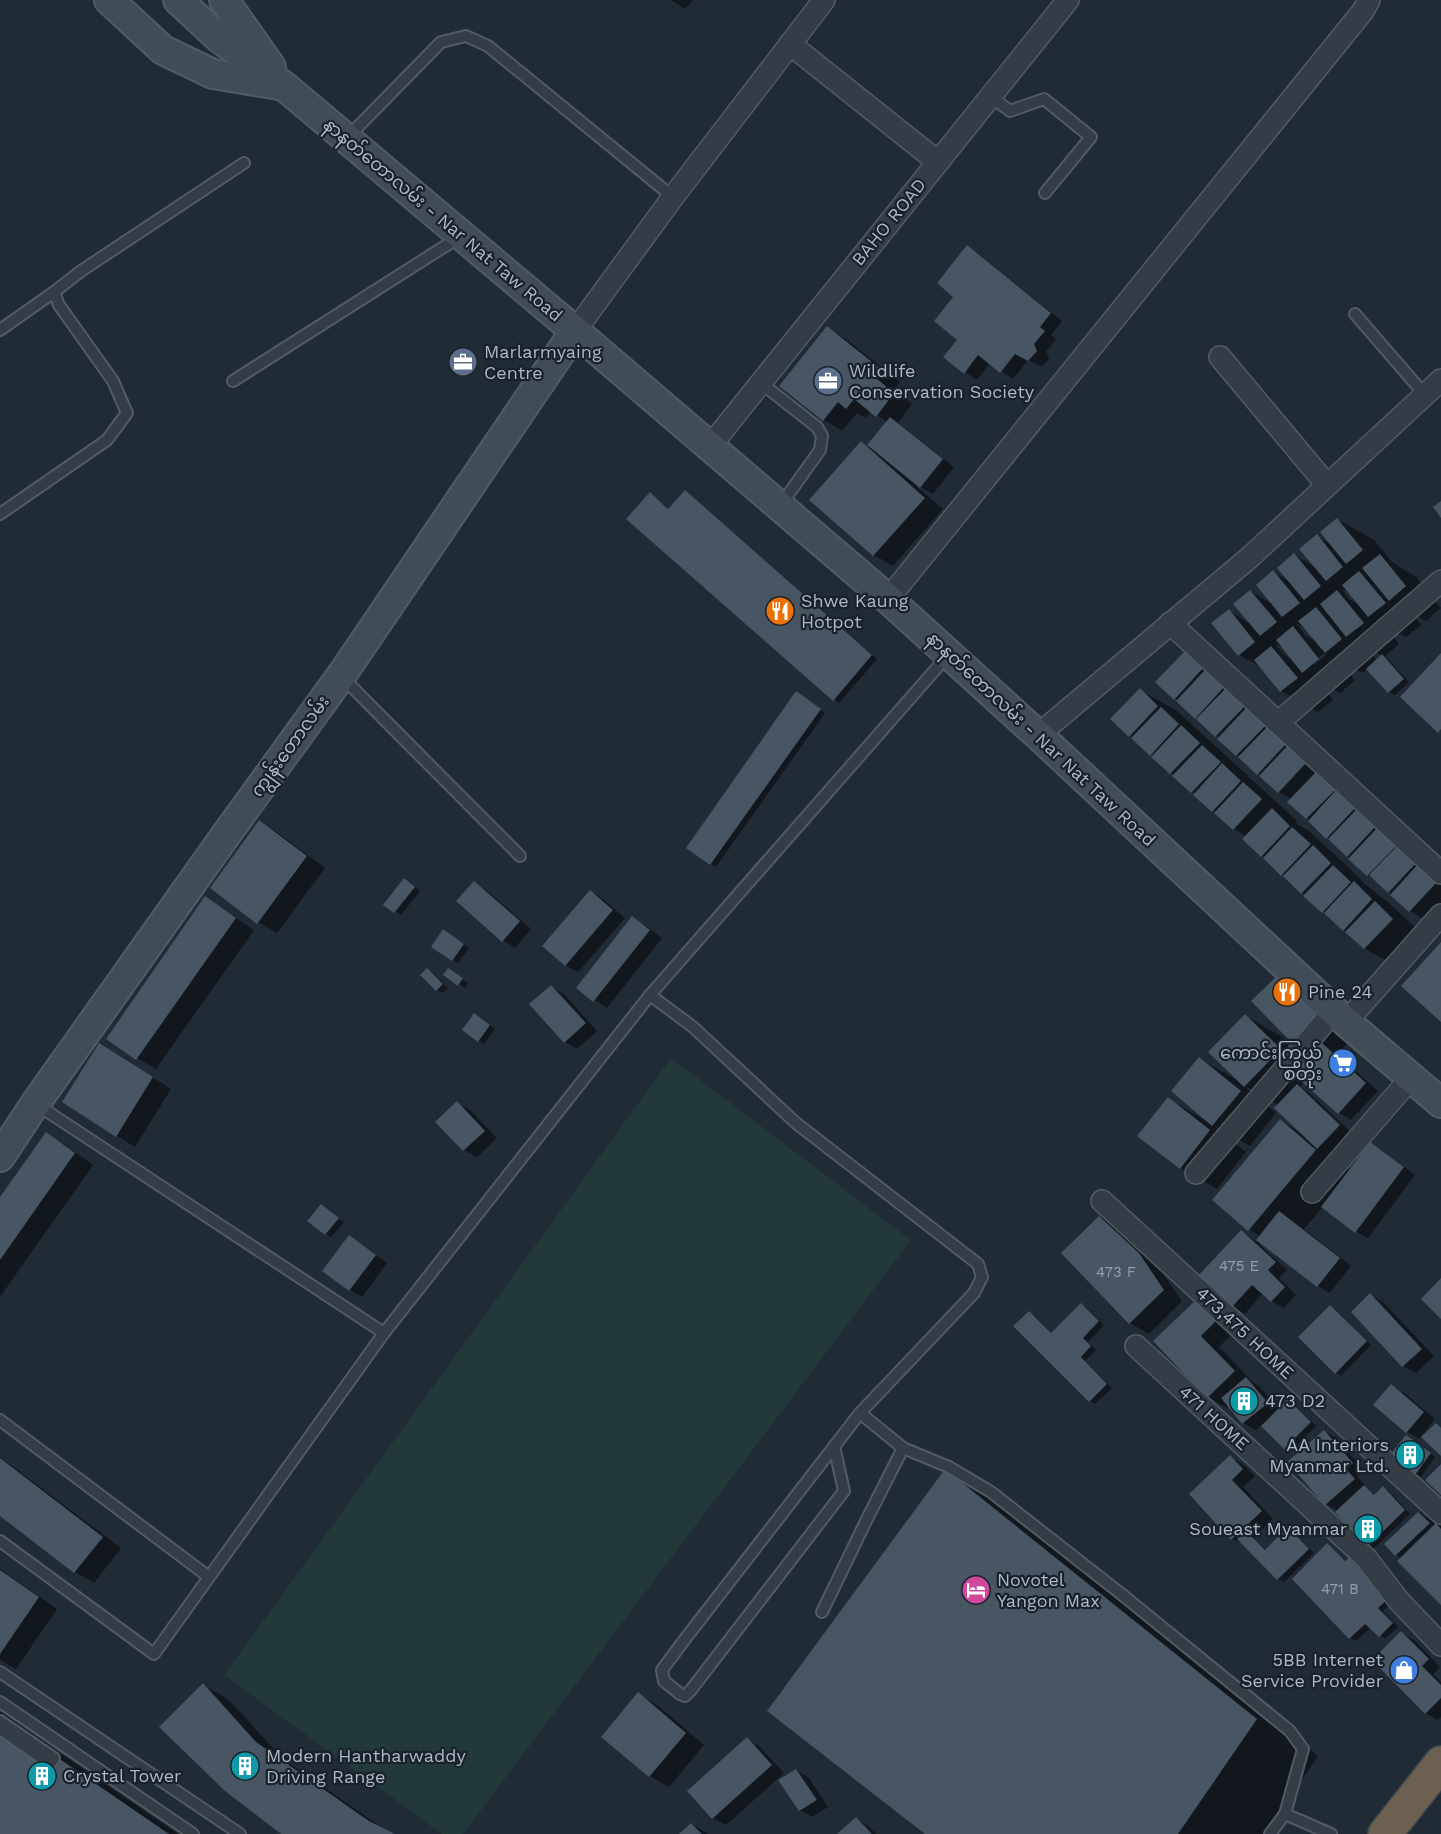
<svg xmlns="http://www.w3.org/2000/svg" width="1441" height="1834" viewBox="0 0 1441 1834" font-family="'Work Sans','Noto Sans Myanmar',sans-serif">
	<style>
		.green { fill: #233838 }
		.shadow { fill: #0007; fill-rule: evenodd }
		.building { fill: #485562 }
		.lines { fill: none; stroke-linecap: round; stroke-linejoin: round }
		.lane-casing { stroke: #515b64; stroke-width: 14 }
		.street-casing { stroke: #515b64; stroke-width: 24 }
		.secondary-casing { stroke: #515b64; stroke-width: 32 }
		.highway-casing { stroke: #3e4851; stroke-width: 36 }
		.lane { stroke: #343d46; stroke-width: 10 }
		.street { stroke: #343d46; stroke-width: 21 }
		.secondary { stroke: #424c59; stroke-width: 28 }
		.highway { stroke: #6c6051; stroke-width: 33 }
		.labels { text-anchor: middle; stroke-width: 4.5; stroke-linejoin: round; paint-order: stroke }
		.number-label { font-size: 15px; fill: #949fab }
		.street-label { font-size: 18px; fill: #aeb8c3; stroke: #19222b }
		.poi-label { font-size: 18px; fill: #aeb8c3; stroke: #19222b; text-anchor: start }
	</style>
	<rect width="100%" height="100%" fill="#202b36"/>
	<path class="green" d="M671 1058 911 1240 463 1834H442L224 1675Z"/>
	<g class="shadow">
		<path d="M671 0H693L685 9Z"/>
		<path d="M967 247 980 255 1062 321 1051 335 1056 339 1046 352 1049 359 1042 367 1028 360 1013 379 990 363 977 380 965 372 959 339 955 296Z"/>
		<path d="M827 328 846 339 900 382 894 390 912 404 898 423 954 467 933 494 917 485 916 486 943 509 893 566 874 555 861 443 868 447 887 422 871 411 866 418 857 413 842 431 824 420Z"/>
		<path d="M685 492 877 659 839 703 834 699 656 497 670 510Z"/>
		<path d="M1337 519 1374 540 1392 562 1416 577 1441 608 1426 621 1411 612 1421 625 1406 637 1383 624 1399 644 1384 657 1388 659 1409 682 1395 695 1389 692 1368 669 1362 673 1338 659 1355 680 1340 693 1317 679 1333 700 1318 712 1281 691 1263 668 1239 655 1229 611 1251 624 1250 591 1274 605 1273 572 1291 582 1294 555 1317 568V536L1332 545ZM1341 588 1352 595 1360 605 1349 599ZM1296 623 1307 630 1317 642 1305 635ZM1274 643 1285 649 1294 661 1284 655ZM1367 647 1382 656 1377 660ZM1324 653 1326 655 1314 665 1312 663Z"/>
		<path d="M1185 653 1222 674 1441 873V929L1410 911 1375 879 1368 875 1290 802 1292 800 1279 792 1175 698Z"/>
		<path d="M1140 690 1177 711 1297 821 1295 823 1309 831 1349 868 1366 885 1390 904 1429 940 1401 969 1364 948 1262 856 1247 837 1234 829 1130 736Z"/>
		<path d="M802 696 825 713 716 867 711 864Z"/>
		<path d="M260 822 278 833 325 868 277 933 258 922Z"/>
		<path d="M474 882 486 890 531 929 515 948 503 940Z"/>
		<path d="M410 883 420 891 401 915 385 904Z"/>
		<path d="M591 892 603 899 625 918 578 972 565 965Z"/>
		<path d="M206 898 254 930 156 1069 137 1058Z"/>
		<path d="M633 918 645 925 662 938 607 1008 578 988Z"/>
		<path d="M449 934 469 948 458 963 452 960Z"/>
		<path d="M427 970 433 973 448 988 442 993 437 990Z"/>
		<path d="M454 973 468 983 465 988 445 975Z"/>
		<path d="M1277 978 1353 1038 1337 1054 1378 1091 1351 1120 1339 1113 1305 1082 1300 1087 1309 1093 1352 1133 1331 1154 1350 1170 1370 1144 1383 1151 1415 1175 1368 1238 1355 1231 1323 1207 1304 1229 1351 1266 1330 1293 1318 1286 1261 1242 1259 1244 1287 1270 1279 1278 1296 1295 1284 1308 1271 1301 1263 1293 1245 1314 1232 1306 1242 1232 1257 1242 1261 1237 1249 1229 1281 1121 1300 1132 1278 1105 1247 1087 1246 1088 1276 1113 1250 1146 1217 1127 1216 1128 1246 1152 1217 1189 1180 1168 1168 1099 1205 1120 1200 1059 1239 1081 1246 1016 1282 1037 1306 1061 1313 1053 1292 1041 1253 1001Z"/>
		<path d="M551 987 564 994 597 1031 577 1049 565 1042Z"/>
		<path d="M480 1018 495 1029 484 1044 478 1040Z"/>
		<path d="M119 1056 171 1089 135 1147 117 1136Z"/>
		<path d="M458 1103 470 1110 497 1138 477 1157 464 1150 437 1122Z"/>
		<path d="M46 1134 65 1145 93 1165 0 1297V1199Z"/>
		<path d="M322 1206 344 1222 331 1237 326 1234Z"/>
		<path d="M1100 1217 1119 1228 1158 1266 1182 1301 1149 1334 1130 1323Z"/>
		<path d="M361 1244 387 1263 362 1297 350 1290Z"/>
		<path d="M1371 1295 1383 1302 1434 1356 1416 1373 1403 1366 1353 1312Z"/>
		<path d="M1198 1301 1235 1331 1219 1347 1253 1382 1259 1386 1279 1410 1288 1401 1294 1404 1316 1426 1291 1451 1285 1448 1262 1425 1256 1430 1243 1423 1229 1406 1227 1408 1208 1397 1155 1341Z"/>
		<path d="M1081 1305 1087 1308 1104 1325 1088 1342 1096 1350 1085 1361 1112 1388 1095 1404 1090 1401 1029 1313 1035 1316 1052 1334Z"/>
		<path d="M1331 1307 1336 1310 1371 1345 1341 1376 1335 1372Z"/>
		<path d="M1392 1386 1404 1393 1435 1419 1419 1439 1406 1431Z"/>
		<path d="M1324 1431 1336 1438 1364 1470 1357 1476 1366 1487 1376 1496 1384 1488 1389 1491 1410 1514 1374 1548 1368 1545 1339 1511 1326 1504Z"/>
		<path d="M1412 1440 1435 1457 1421 1477 1416 1474Z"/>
		<path d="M0 1457 121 1548 94 1583 75 1572 0 1514Z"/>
		<path d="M1230 1457 1243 1464 1255 1476 1243 1487 1273 1519 1253 1538 1267 1551 1288 1529 1294 1533 1314 1553 1284 1582 1278 1579 1245 1545 1232 1539Z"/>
		<path d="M946 1471 1008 1507 1318 1756 1265 1834H927Z"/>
		<path d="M1419 1513 1441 1526V1603L1402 1558 1396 1555 1386 1544Z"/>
		<path d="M1327 1545 1347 1562 1354 1556 1392 1603 1383 1611 1398 1627 1385 1639 1371 1627 1356 1641 1350 1638 1294 1579Z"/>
		<path d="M0 1569 57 1609 16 1669 0 1660Z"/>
		<path d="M1401 1633 1414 1640 1440 1667 1433 1674 1441 1682V1717L1438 1720 1425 1713Z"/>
		<path d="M203 1685 228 1699 282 1758 391 1834H284Z"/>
		<path d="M638 1694 657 1705 704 1745 669 1787 650 1776 603 1736Z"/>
		<path d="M0 1712 178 1834H0Z"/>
		<path d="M747 1739 759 1746 784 1773 726 1825 713 1818Z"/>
		<path d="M796 1770 809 1778 828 1807 812 1817 800 1810Z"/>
		<path d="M856 1818 868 1826 876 1834H839Z"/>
		<path d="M692 1824 708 1834H682Z"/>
	</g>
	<g class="building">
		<path d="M967 245 1051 313 1040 327 1045 331 1034 344 1037 351 1028 361 1015 354 1000 373 978 355 964 374 943 357 957 340 934 321 953 297 937 283Z"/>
		<path d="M827 326 882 370 876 378 894 393 876 417 854 399 846 409 838 402 823 421 779 386Z"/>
		<path d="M890 417 943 459 920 488 867 445Z"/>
		<path d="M861 441 925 498 873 556 809 500Z"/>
		<path d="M685 490 872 655 833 701 626 519 650 492 668 509Z"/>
		<path d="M1441 501V518L1433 507Z"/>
		<path d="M1337 518 1363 550 1346 564 1320 532Z"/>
		<path d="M1317 534 1343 567 1326 581 1299 549Z"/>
		<path d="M1294 553 1321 586 1304 600 1277 568Z"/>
		<path d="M1380 554 1406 586 1389 601 1362 568Z"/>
		<path d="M1273 570 1300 603 1282 617 1256 585Z"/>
		<path d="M1359 571 1386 603 1368 617 1342 585Z"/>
		<path d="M1250 590 1277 622 1260 636 1233 604Z"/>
		<path d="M1337 590 1364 623 1346 637 1320 604Z"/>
		<path d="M1316 607 1342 639 1325 653 1298 621Z"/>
		<path d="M1229 609 1255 642 1238 656 1211 623Z"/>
		<path d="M1293 626 1319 659 1302 673 1276 640Z"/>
		<path d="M1271 646 1298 678 1280 692 1254 660Z"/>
		<path d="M1185 651 1203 668 1174 700 1155 682Z"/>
		<path d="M1441 653V729L1438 733 1400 697Z"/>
		<path d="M1382 654 1404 679 1388 693 1366 669Z"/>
		<path d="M1206 669 1224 687 1195 719 1176 701Z"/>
		<path d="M1140 688 1158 706 1129 737 1110 719Z"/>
		<path d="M1226 688 1245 706 1215 737 1196 719Z"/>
		<path d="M796 691 821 709 710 865 686 848Z"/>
		<path d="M1161 707 1179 724 1150 756 1131 738Z"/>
		<path d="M1247 707 1266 725 1236 756 1217 739Z"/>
		<path d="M1181 725 1200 743 1170 774 1151 757Z"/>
		<path d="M1268 726 1286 744 1257 775 1238 757Z"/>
		<path d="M1202 745 1221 762 1191 793 1172 776Z"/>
		<path d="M1288 745 1307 762 1278 793 1259 776Z"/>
		<path d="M1222 763 1241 781 1212 812 1193 795Z"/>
		<path d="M1317 771 1336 789 1306 819 1287 802Z"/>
		<path d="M1243 782 1262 799 1233 830 1214 813Z"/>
		<path d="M1337 789 1356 807 1326 839 1308 821Z"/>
		<path d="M1272 808 1290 826 1261 857 1242 839Z"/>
		<path d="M1358 808 1376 826 1347 857 1328 839Z"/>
		<path d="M259 820 307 856 257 924 210 888Z"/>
		<path d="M1292 827 1311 844 1281 876 1263 858Z"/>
		<path d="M1378 827 1397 845 1367 876 1348 859Z"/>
		<path d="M1399 844 1417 862 1388 893 1369 875Z"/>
		<path d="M1313 845 1331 863 1301 894 1283 876Z"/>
		<path d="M1419 863 1438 881 1409 912 1390 895Z"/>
		<path d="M1333 865 1351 882 1322 913 1303 896Z"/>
		<path d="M404 878 415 887 394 913 383 905Z"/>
		<path d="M474 881 520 921 502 942 456 901Z"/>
		<path d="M1354 881 1372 899 1343 931 1324 913Z"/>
		<path d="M590 890 613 910 565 966 542 946Z"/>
		<path d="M205 896 236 918 136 1060 106 1039Z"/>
		<path d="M1375 901 1393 919 1364 949 1345 932Z"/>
		<path d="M632 916 650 930 593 1002 576 988Z"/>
		<path d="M443 929 464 944 452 961 431 947Z"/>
		<path d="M1441 942V1022L1401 986Z"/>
		<path d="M427 968 443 984 436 991 420 975Z"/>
		<path d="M448 968 463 978 458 986 443 975Z"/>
		<path d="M1277 976 1317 1017 1291 1042 1251 1001Z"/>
		<path d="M551 985 586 1023 564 1043 529 1004Z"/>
		<path d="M474 1013 490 1025 478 1042 462 1030Z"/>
		<path d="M1245 1014 1281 1049 1244 1087 1208 1052Z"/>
		<path d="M1321 1042 1366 1083 1338 1114 1293 1074Z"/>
		<path d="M99 1043 153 1077 116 1137 62 1102Z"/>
		<path d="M1199 1057 1241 1091 1212 1126 1171 1091Z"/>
		<path d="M1297 1084 1340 1125 1317 1149 1274 1108Z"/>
		<path d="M1168 1097 1210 1130 1180 1169 1137 1136Z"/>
		<path d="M457 1101 485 1131 463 1151 435 1122Z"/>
		<path d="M1280 1119 1316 1150 1248 1231 1212 1200Z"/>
		<path d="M46 1132 75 1153 0 1260V1197Z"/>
		<path d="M1370 1142 1404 1167 1355 1233 1321 1207Z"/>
		<path d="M321 1204 339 1218 325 1235 307 1221Z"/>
		<path d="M1279 1211 1340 1258 1317 1287 1256 1240Z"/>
		<path d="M1099 1216 1139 1253 1164 1290 1129 1324 1061 1253Z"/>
		<path d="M1241 1230 1276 1262 1268 1270 1285 1287 1271 1302 1252 1285 1231 1308 1198 1276Z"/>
		<path d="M349 1235 376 1255 349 1291 322 1271Z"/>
		<path d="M1441 1278V1319L1421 1299Z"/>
		<path d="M1370 1293 1422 1349 1402 1367 1351 1312Z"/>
		<path d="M1197 1299 1217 1320 1201 1336 1235 1371 1207 1398 1153 1341Z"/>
		<path d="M1081 1303 1099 1321 1083 1338 1091 1346 1081 1357 1107 1384 1089 1402 1013 1326 1029 1311 1051 1333Z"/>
		<path d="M1330 1305 1367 1341 1335 1374 1298 1337Z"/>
		<path d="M1246 1377 1268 1403 1242 1424 1221 1398Z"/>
		<path d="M1391 1384 1424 1412 1406 1433 1373 1405Z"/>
		<path d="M1288 1399 1311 1422 1284 1449 1261 1426Z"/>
		<path d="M1436 1423 1441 1428V1456L1421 1437Z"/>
		<path d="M1324 1430 1353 1463 1346 1469 1355 1479 1325 1505 1287 1462Z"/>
		<path d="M1406 1435 1431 1453 1415 1475 1389 1456Z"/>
		<path d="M1230 1455 1243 1469 1232 1480 1262 1511 1231 1540 1189 1494Z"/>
		<path d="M0 1458 103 1537 74 1573 0 1516Z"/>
		<path d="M1441 1464V1495L1425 1480Z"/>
		<path d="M945 1469 1257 1719 1178 1834H925L767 1711Z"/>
		<path d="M1364 1485 1374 1495 1383 1486 1405 1510 1368 1546 1335 1512Z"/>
		<path d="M1418 1512 1430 1523 1395 1556 1384 1544Z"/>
		<path d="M1436 1523 1441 1529V1605L1397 1561Z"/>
		<path d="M1288 1527 1309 1549 1277 1580 1237 1539 1246 1531 1265 1550Z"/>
		<path d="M1327 1543 1345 1561 1354 1554 1364 1566V1574L1388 1599 1378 1608 1393 1623 1379 1637 1365 1624 1349 1639 1292 1579Z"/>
		<path d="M0 1570 39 1597 0 1654Z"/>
		<path d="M1401 1631 1429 1659 1422 1666 1441 1685V1698L1425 1714 1372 1660Z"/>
		<path d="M203 1683 256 1742 369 1821 395 1834H281L225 1791 159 1727Z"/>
		<path d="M638 1692 686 1733 649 1777 601 1737Z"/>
		<path d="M0 1718 169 1834H0Z"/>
		<path d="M747 1737 772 1765 712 1819 687 1791Z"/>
		<path d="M796 1769 817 1800 799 1811 778 1780Z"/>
		<path d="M856 1817 872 1834H837Z"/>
		<path d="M691 1823 702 1834H679Z"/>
	</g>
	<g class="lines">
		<g class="lane-casing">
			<g id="lane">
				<path d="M990 96 1010 111 1044 99 1091 137 1045 193"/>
				<path d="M347 138 441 42 466 36 488 46 673 197"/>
				<path d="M1355 314 1425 395"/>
				<path d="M0 330 54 292"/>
				<path d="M233 381 461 236"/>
				<path d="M761 383 817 427 822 436 820 450 780 506"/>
				<path d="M0 514 107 440 127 413 113 381 59 305 54 292 81 271 244 163"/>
				<path d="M341 676 520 856"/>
				<path d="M650 995 693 1027 796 1123 978 1264 982 1277 974 1293 860 1413 903 1448 949 1467 991 1492 1120 1593 1290 1731 1303 1749 1285 1814 1331 1834"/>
				<path d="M36 1104 384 1333"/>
				<path d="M0 1420 209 1577"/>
				<path d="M834 1446 844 1491 691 1690 685 1696 680 1694 664 1681 662 1670 682 1643 860 1413"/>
				<path d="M0 1541 154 1654 384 1333 650 995 949 654"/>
				<path d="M822 1612 866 1521 903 1448"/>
				<path d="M0 1672 240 1834"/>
				<path d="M0 1702 193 1834"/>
				<path d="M0 1721 54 1758 50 1764 0 1729"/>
				<path d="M1270 1834 1285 1814"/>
			</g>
		</g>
		<g class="street-casing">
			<g id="street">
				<path d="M790 44 938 162"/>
				<path d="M575 331 673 197 824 0"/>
				<path d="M1220 357 1327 485"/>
				<path d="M711 445 1068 0"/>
				<path d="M888 599 1363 11 1369 0"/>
				<path d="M1170 623 1441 873"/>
				<path d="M1279 722 1441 581"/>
				<path d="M1038 735 1249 558 1441 380"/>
				<path d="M1346 1022 1441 915"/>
				<path d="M1196 1173 1334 1011"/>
				<path d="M1312 1192 1411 1078"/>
				<path d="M1102 1201 1441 1513"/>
				<path d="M1136 1346 1366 1558 1399 1601 1441 1645"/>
			</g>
		</g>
		<g class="secondary-casing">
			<g id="secondary">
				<path d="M109 0 163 50 213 74 279 85"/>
				<path d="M178 0 219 38 284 86 575 331 888 599 1038 735 1346 1022 1441 1103"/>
				<path d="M224 0 271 67"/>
				<path d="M0 1157 35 1104 225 836 341 676 575 331"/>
			</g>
		</g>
		<g class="highway-casing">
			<path id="highway" d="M1385 1834 1441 1763"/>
		</g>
		<use href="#lane" class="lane"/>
		<use href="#street" class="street"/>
		<use href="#secondary" class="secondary"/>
		<use href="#highway" class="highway"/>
	</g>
	<defs>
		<g id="office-disc" transform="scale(1.5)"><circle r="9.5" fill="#5c6f8a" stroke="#19222b"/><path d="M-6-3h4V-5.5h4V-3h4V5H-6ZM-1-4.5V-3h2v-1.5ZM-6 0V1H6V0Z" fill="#fff"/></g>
		<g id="restaurant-disc" transform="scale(1.5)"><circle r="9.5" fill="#e8710a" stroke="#19222b"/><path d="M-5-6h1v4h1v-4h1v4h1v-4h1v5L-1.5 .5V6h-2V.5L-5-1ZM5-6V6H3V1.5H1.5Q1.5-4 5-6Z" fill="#fff"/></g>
		<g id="supermarket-disc" transform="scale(1.5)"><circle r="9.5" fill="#3f7fe0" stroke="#19222b"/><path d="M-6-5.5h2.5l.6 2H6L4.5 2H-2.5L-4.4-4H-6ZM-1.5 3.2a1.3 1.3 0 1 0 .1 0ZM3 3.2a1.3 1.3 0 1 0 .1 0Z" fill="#fff"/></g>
		<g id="building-disc" transform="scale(1.5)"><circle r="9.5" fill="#0f9aa8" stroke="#19222b"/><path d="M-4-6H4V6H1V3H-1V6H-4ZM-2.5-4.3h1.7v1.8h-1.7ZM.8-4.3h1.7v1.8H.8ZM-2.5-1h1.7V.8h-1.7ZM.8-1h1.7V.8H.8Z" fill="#fff"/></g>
		<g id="hotel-disc" transform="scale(1.5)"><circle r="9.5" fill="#d1479c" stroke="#19222b"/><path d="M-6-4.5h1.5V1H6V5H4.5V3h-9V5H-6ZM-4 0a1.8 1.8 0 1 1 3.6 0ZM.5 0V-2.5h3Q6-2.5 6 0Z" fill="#fff"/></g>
		<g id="shop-disc" transform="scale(1.5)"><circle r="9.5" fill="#3f7fe0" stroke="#19222b"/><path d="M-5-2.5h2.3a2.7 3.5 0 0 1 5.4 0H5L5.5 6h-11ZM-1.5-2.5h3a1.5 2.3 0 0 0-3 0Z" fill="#fff"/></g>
	</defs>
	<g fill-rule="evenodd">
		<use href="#office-disc" x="463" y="362"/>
		<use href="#office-disc" x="828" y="381"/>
		<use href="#restaurant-disc" x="780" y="611"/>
		<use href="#restaurant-disc" x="1287" y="992"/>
		<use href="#supermarket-disc" x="1343" y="1063"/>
		<use href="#building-disc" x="1244" y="1401"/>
		<use href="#building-disc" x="1410" y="1455"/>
		<use href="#building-disc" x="1368" y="1529"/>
		<use href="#hotel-disc" x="976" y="1590"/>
		<use href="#shop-disc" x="1404" y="1670"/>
		<use href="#building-disc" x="245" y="1766"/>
		<use href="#building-disc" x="42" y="1776"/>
	</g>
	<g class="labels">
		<g class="number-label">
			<text x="1239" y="1271">475 E</text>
			<text x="1116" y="1277">473 F</text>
			<text x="1340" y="1594">471 B</text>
		</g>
		<g class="street-label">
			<text transform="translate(443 220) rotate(40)" y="6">နာနတ်တောလမ်း - Nar Nat Taw Road</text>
			<text transform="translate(889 222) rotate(-51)" y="6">BAHO ROAD</text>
			<text transform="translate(1041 739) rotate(43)" y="6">နာနတ်တောလမ်း - Nar Nat Taw Road</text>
			<text transform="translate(290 746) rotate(-54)" y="6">ကျွန်းတောလမ်း</text>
			<text transform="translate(1245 1333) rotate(43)" y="6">473,475 HOME</text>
			<text transform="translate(1214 1418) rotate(42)" y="6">471 HOME</text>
		</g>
		<g class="poi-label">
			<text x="484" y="358">Marlarmyaing<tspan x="484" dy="21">Centre</tspan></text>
			<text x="849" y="377">Wildlife<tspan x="849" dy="21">Conservation Society</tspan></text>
			<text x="801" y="607">Shwe Kaung<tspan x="801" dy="21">Hotpot</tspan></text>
			<text x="1308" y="998">Pine 24</text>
			<text x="1322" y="1059" text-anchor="end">ကောင်းကြွယ်<tspan x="1322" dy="21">စတိုး</tspan></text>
			<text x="1265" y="1407">473 D2</text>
			<text x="1389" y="1451" text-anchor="end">AA Interiors<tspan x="1389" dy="21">Myanmar Ltd.</tspan></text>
			<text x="1347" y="1535" text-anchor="end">Soueast Myanmar</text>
			<text x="997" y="1586">Novotel<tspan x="997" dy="21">Yangon Max</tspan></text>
			<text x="1383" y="1666" text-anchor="end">5BB Internet<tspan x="1383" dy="21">Service Provider</tspan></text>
			<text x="266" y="1762">Modern Hantharwaddy<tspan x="266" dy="21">Driving Range</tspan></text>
			<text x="63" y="1782">Crystal Tower</text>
		</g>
	</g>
</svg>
